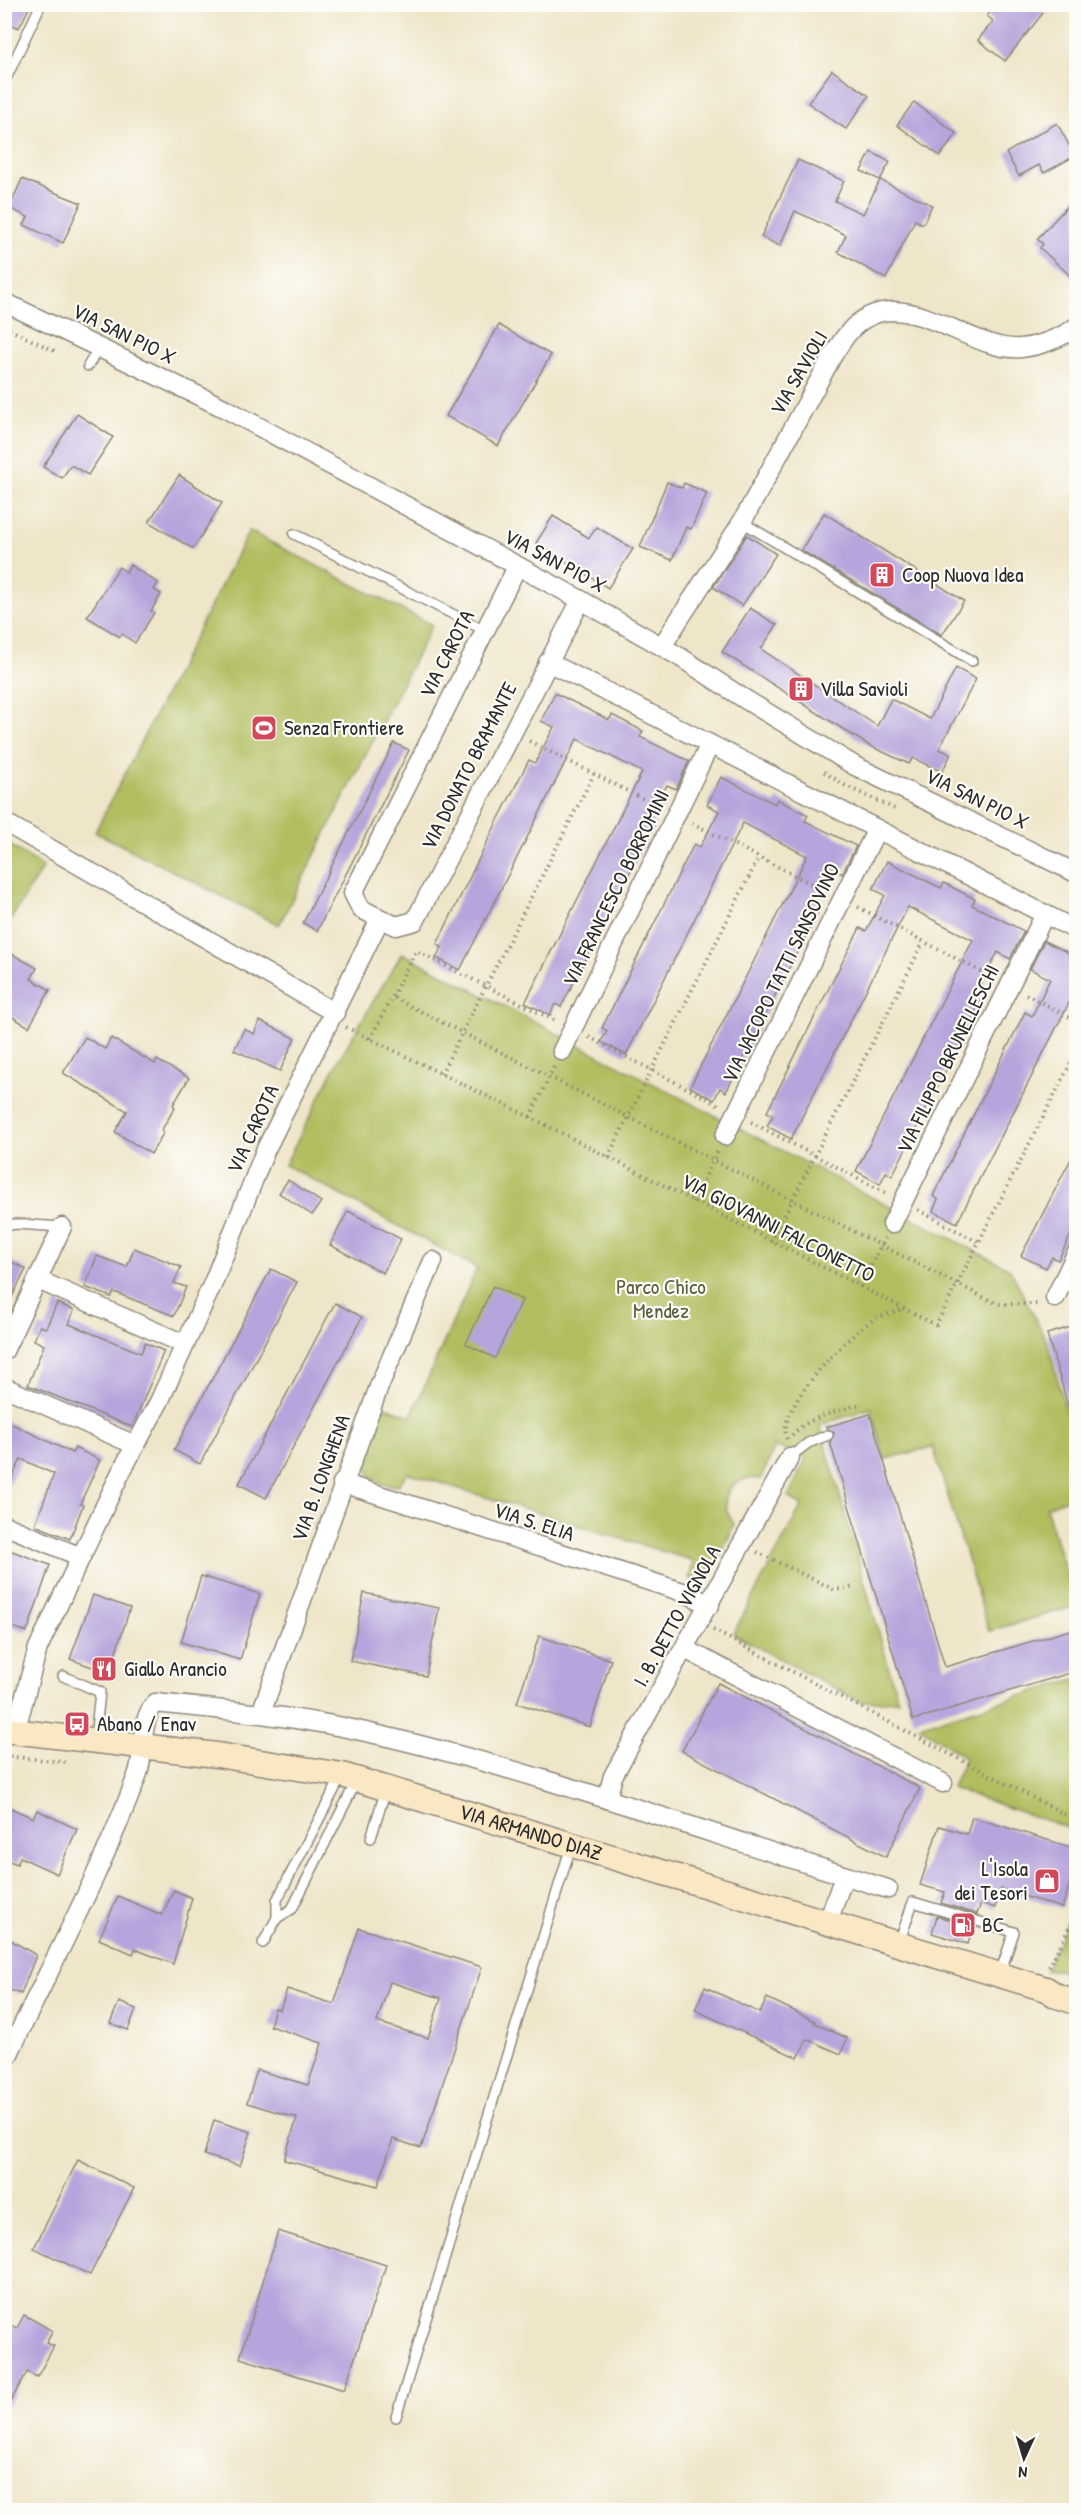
<svg xmlns="http://www.w3.org/2000/svg" width="1081" height="2515" viewBox="0 0 1081 2515" font-family="'Patrick Hand',sans-serif">
	<style>
		.green { fill: #b1bd5f; stroke: #6e7445; stroke-width: 1.5 }
		.building { fill: #b6a4dc; fill-rule: evenodd }
		.lines { fill: none; stroke-linecap: round; stroke-linejoin: round }
		.lane-casing { stroke: #8d887a; stroke-width: 12 }
		.street-casing { stroke: #8d887a; stroke-width: 21 }
		.secondary-casing { stroke: #8d887a; stroke-width: 27 }
		.path { stroke: #8d887a; stroke-width: 4; stroke-dasharray: 1.5 4.5; stroke-linecap: butt }
		.lane { stroke: #fff; stroke-width: 9 }
		.street { stroke: #fff; stroke-width: 18 }
		.secondary { stroke: #fae7c3; stroke-width: 24 }
		.labels { text-anchor: middle; stroke-width: 4.5; stroke-linejoin: round; paint-order: stroke }
		.street-label { font-size: 21px; fill: #2b2b2b; stroke: #fdfcf7 }
		.poi-label { font-size: 21px; fill: #2b2b2b; stroke: #fdfcf7; text-anchor: start }
		.park-label { font-size: 21px; fill: #5a5e3d; stroke: #fdfcf7 }
	</style>
	<rect width="100%" height="100%" fill="#fdfcf7"/>
	<filter id="ink" filterUnits="userSpaceOnUse"><feTurbulence type="fractalNoise" baseFrequency=".0167" numOctaves="2"/><feDisplacementMap in="SourceGraphic" scale="12" xChannelSelector="R" yChannelSelector="G"/><feConvolveMatrix kernelMatrix="1 2 1 2 8 2 1 2 1" color-interpolation-filters="sRGB"/></filter>
	<filter id="wash" filterUnits="userSpaceOnUse"><feTurbulence type="fractalNoise" baseFrequency=".008" numOctaves="4" result="noise"/><feDisplacementMap in="SourceGraphic" scale="24" xChannelSelector="R" yChannelSelector="G"/><feGaussianBlur stdDeviation="1.35" result="paint"/><feColorMatrix in="noise" values="0 0 0 0 0 0 0 0 0 0 0 0 0 0 0 0 0 1.4 0 .05"/><feComposite in="paint" operator="in"/></filter>
	<g filter="url(#wash)">
		<rect width="100%" height="100%" fill="#efe5c9"/>
		<g class="green">
			<path d="M249 531 432 625 279 925 95 832Z"/>
			<path d="M5 842 43 867 5 929Z"/>
			<path d="M402 953 1010 1269 1048 1344 1076 1449V1495L1046 1507 1076 1606 989 1631 933 1447 885 1459 871 1408 820 1425 898 1700 861 1702 733 1634 802 1505 788 1497 806 1458 775 1446 761 1479C730 1475 715 1498 734 1524 723 1550 720 1566 694 1580L689 1578 694 1561 408 1473 397 1486C345 1483 373 1436 383 1406L411 1416 477 1268 285 1165 338 1061Z"/>
			<path d="M1076 1679V1831L951 1788 965 1758 919 1726Z"/>
			<path d="M1076 1904V1970H1045Z"/>
		</g>
		<g id="blocks">
			<g class="building">
				<path d="M4 4H31L19 28 4 21Z"/>
				<path d="M996 4H1032L1043 13 1005 61 978 40 993 21 987 16Z"/>
				<path d="M832 70 869 96 846 129 808 103Z"/>
				<path d="M914 102 957 134 940 156 897 125Z"/>
				<path d="M1057 123 1075 156 1044 173 1039 165 1019 176 1006 153Z"/>
				<path d="M871 152 890 162 880 180 932 205 923 224 915 220 886 279 838 252 846 235 795 211 780 246 761 237 798 160 844 181 835 201 863 214 880 180 861 171Z"/>
				<path d="M22 179 81 203 63 243 24 225 28 217 9 208Z"/>
				<path d="M1077 196V282L1040 248 1043 244 1037 239Z"/>
				<path d="M499 325 551 355 498 446 446 416Z"/>
				<path d="M77 414 113 437 88 475 71 465 62 478 43 467Z"/>
				<path d="M179 475 222 503 193 549 149 522Z"/>
				<path d="M667 482 682 488 684 483 707 493 691 529 686 527 672 560 640 547Z"/>
				<path d="M824 513 964 601 942 635 801 550Z"/>
				<path d="M553 516 589 538 597 527 633 549 608 588 536 543Z"/>
				<path d="M747 535 776 554 742 606 713 587Z"/>
				<path d="M130 565 158 583 154 590 161 594 151 611 154 613 135 643 122 634 120 637 87 617 119 567 126 572Z"/>
				<path d="M750 608 777 625 761 649 877 726 891 699 930 719 956 668 976 679 939 749 951 754 942 772 913 758 909 764 868 745 722 652Z"/>
				<path d="M555 693 609 720 612 715 643 731 640 737 689 761 676 789 667 785 649 820 655 823 561 1007 555 1004 550 1015 525 1003 642 772 577 739 460 970 436 958 442 947 437 944 498 820 529 760 535 763 554 727 541 721Z"/>
				<path d="M394 743 409 750 317 931 303 923Z"/>
				<path d="M721 777 775 804 777 799 808 815 805 821 856 846 842 874 832 868 814 904 820 907 726 1092 720 1088 714 1100 690 1087 807 856 743 823 626 1055 601 1042 607 1031 602 1028 694 844 700 847 719 811 707 805Z"/>
				<path d="M887 861 941 888 944 883 975 899 972 905 1024 931 1010 959 998 952 979 988 986 991 976 1011 892 1176 886 1172 880 1184 856 1171 973 940 908 907 791 1139 767 1126 773 1115 767 1112 829 988 860 928 866 931 885 895 873 889Z"/>
				<path d="M1044 941 1077 957V987L957 1223 933 1211 938 1199 933 1196 1025 1012 1032 1016 1050 979 1030 969Z"/>
				<path d="M12 954 37 968 31 979 50 990 29 1027 4 1012V968Z"/>
				<path d="M260 1021 295 1038 280 1071 234 1050 244 1029 254 1034Z"/>
				<path d="M85 1037 105 1049 111 1038 155 1064 157 1060 189 1078 173 1105 175 1107 161 1131 164 1132 151 1154 115 1132 127 1111 63 1073Z"/>
				<path d="M1077 1147V1223L1058 1260 1052 1257 1046 1268 1021 1256Z"/>
				<path d="M288 1180 321 1202 312 1215 279 1193Z"/>
				<path d="M348 1211 401 1239 383 1273 330 1245Z"/>
				<path d="M134 1248 181 1267 174 1283 186 1287 174 1316 114 1292 111 1297 85 1287 97 1256 127 1267Z"/>
				<path d="M4 1258 26 1269 4 1313Z"/>
				<path d="M271 1269 297 1282 200 1464 174 1450Z"/>
				<path d="M493 1286 522 1300 495 1358 466 1344Z"/>
				<path d="M57 1303 74 1310 69 1324 141 1353 145 1343 164 1351 132 1427 28 1385 44 1345 34 1340 40 1326 46 1328Z"/>
				<path d="M335 1303 362 1317 266 1498 239 1484Z"/>
				<path d="M1077 1325V1418L1072 1419 1047 1334Z"/>
				<path d="M870 1414 945 1667 1077 1628V1671L913 1720 830 1442 834 1433 826 1427Z"/>
				<path d="M4 1420 72 1453 75 1448 100 1460 80 1504 83 1505 70 1539 35 1525 54 1474 21 1459 4 1495Z"/>
				<path d="M4 1548 50 1565 27 1632 4 1624Z"/>
				<path d="M201 1576 260 1594 240 1660 181 1642Z"/>
				<path d="M364 1593 439 1608 426 1676 350 1661Z"/>
				<path d="M93 1595 130 1608 109 1673 70 1659Z"/>
				<path d="M539 1636 611 1660 590 1727 517 1703Z"/>
				<path d="M718 1683 920 1788 886 1857 682 1751Z"/>
				<path d="M4 1805 33 1818 37 1810 77 1829 57 1874 20 1857 17 1864 4 1859Z"/>
				<path d="M972 1817 1077 1849V1861L1062 1908 1001 1889 995 1908 981 1903 977 1914 941 1903 945 1892 920 1885 939 1826 967 1834Z"/>
				<path d="M174 1890 192 1898 173 1964 135 1949 133 1954 99 1939 118 1896 162 1915Z"/>
				<path d="M937 1916 973 1927 968 1944 932 1933Z"/>
				<path d="M359 1928 482 1967 421 2148 393 2139 378 2186 284 2160 297 2118 247 2103 257 2070 308 2085 322 2043 270 2026 275 2008 280 2010 287 1989 334 2004ZM390 1982 441 1998 428 2038 377 2022Z"/>
				<path d="M4 1936 36 1955 21 1994 4 1988Z"/>
				<path d="M705 1987 760 2013 767 1998 815 2021 814 2023 847 2038 841 2054 807 2039 798 2058 695 2010Z"/>
				<path d="M119 2002 136 2009 128 2030 110 2023Z"/>
				<path d="M214 2120 251 2132 240 2166 204 2155Z"/>
				<path d="M78 2160 134 2188 90 2275 34 2248Z"/>
				<path d="M278 2231 386 2265 344 2390 240 2358Z"/>
				<path d="M24 2315 53 2331 46 2343 54 2346 37 2377 27 2372 4 2413V2336L10 2325 17 2328Z"/>
			</g>
		</g>
	</g>
	<g filter="url(#ink)">
		<use href="#blocks" fill-opacity="0" stroke="#8d887a" stroke-width="1.5"/>
		<g class="lines">
			<g class="lane-casing">
				<g id="lane">
					<path d="M4 83 41 4"/>
					<path d="M88 366 99 347"/>
					<path d="M742 522 972 661"/>
					<path d="M294 534 484 630"/>
					<path d="M4 1226 16 1224 62 1227"/>
					<path d="M790 1457 808 1443 828 1435"/>
					<path d="M63 1676 100 1692 95 1739"/>
					<path d="M371 1838 386 1789"/>
					<path d="M277 1918V1900L341 1777"/>
					<path d="M263 1943 277 1918 292 1909 357 1780"/>
					<path d="M899 1943 913 1902 1014 1932 1000 1973"/>
					<path d="M396 2417 571 1846"/>
				</g>
			</g>
			<g class="street-casing">
				<g id="street">
					<path d="M4 302 226 409 581 600 680 657 743 698 855 766 1076 873"/>
					<path d="M517 567 353 893 361 909 396 926 415 921 581 600"/>
					<path d="M662 646 742 522 833 355C838 347 843 339 849 332 899 275 967 353 1021 348 1040 346 1061 338 1076 327"/>
					<path d="M548 662 1076 930"/>
					<path d="M11 826 335 1013"/>
					<path d="M562 1051 710 744"/>
					<path d="M725 1136 877 829"/>
					<path d="M892 1224 1045 914"/>
					<path d="M38 1280 184 1344"/>
					<path d="M1055 1298 1076 1254"/>
					<path d="M4 1351 62 1227"/>
					<path d="M4 1387 135 1445"/>
					<path d="M342 1483 686 1593 710 1605"/>
					<path d="M4 1525 81 1557"/>
					<path d="M685 1649 943 1783"/>
					<path d="M261 1713 380 1384 433 1261"/>
					<path d="M15 1732 38 1648 121 1472 159 1402 213 1283 265 1151 380 919"/>
					<path d="M607 1799 613 1776 790 1457"/>
					<path d="M828 1922 844 1876"/>
					<path d="M4 2064C49 1969 100 1875 137 1776 146 1752 138 1724 155 1703 226 1710 296 1716 366 1732 543 1772 714 1836 888 1889"/>
				</g>
			</g>
			<g class="secondary-casing">
				<g id="secondary">
					<path id="s1" d="M4 1730 217 1755 342 1775 1046 1989 1057 1996 1076 2002"/>
				</g>
			</g>
			<g class="path">
				<path d="M4 327 55 351"/>
				<path d="M529 741 661 808"/>
				<path d="M824 772 846 786 897 810"/>
				<path d="M692 823 827 892"/>
				<path d="M858 907 995 979"/>
				<path d="M1026 994 1076 1021"/>
				<path d="M394 998 985 1298 998 1304H1040"/>
				<path d="M346 1027 530 1117 936 1325 1076 1053"/>
				<path d="M589 1037 721 1106"/>
				<path d="M370 1039 416 951 558 1022"/>
				<path d="M441 1074 594 774"/>
				<path d="M530 1117 554 1067"/>
				<path d="M751 1122 888 1194"/>
				<path d="M608 1157 759 857"/>
				<path d="M693 1202 718 1151"/>
				<path d="M918 1210 978 1242"/>
				<path d="M771 1242 923 943"/>
				<path d="M860 1287 885 1238"/>
				<path d="M792 1435C809 1416 837 1412 861 1404"/>
				<path d="M787 1439C774 1410 849 1334 873 1320 882 1315 894 1312 904 1309"/>
				<path d="M757 1552 835 1590 855 1587"/>
				<path d="M713 1630 1076 1820"/>
				<path d="M4 1756 65 1762"/>
				<path d="M1049 1967 1076 1915"/>
				<path d="M1068 1975 1076 1974"/>
			</g>
			<use href="#lane" class="lane"/>
			<use href="#street" class="street"/>
			<use href="#secondary" class="secondary"/>
		</g>
	</g>
	<defs>
		<g id="building-square" transform="scale(1.35)"><rect x="-9" y="-9" width="18" height="18" rx="4" fill="#d1495b" stroke="#fdfcf7"/><path d="M-4-6H4V6H1V3H-1V6H-4ZM-2.5-4.3h1.7v1.8h-1.7ZM.8-4.3h1.7v1.8H.8ZM-2.5-1h1.7V.8h-1.7ZM.8-1h1.7V.8H.8Z" fill="#fff"/></g>
		<g id="stadium-square" transform="scale(1.35)"><rect x="-9" y="-9" width="18" height="18" rx="4" fill="#d1495b" stroke="#fdfcf7"/><path d="M0-5a6.5 5 0 1 0 0 10a6.5 5 0 1 0 0-10ZM-3.5-1.8h7v3.6h-7Z" fill="#fff"/></g>
		<g id="restaurant-square" transform="scale(1.35)"><rect x="-9" y="-9" width="18" height="18" rx="4" fill="#d1495b" stroke="#fdfcf7"/><path d="M-5-6h1v4h1v-4h1v4h1v-4h1v5L-1.5 .5V6h-2V.5L-5-1ZM5-6V6H3V1.5H1.5Q1.5-4 5-6Z" fill="#fff"/></g>
		<g id="bus-square" transform="scale(1.35)"><rect x="-9" y="-9" width="18" height="18" rx="4" fill="#d1495b" stroke="#fdfcf7"/><path d="M-5-6H5V4H4V6H2V4H-2V6H-4V4H-5ZM-3.5-4V0h7V-4ZM-3.5 1.2v1.5H-2V1.2ZM2 1.2v1.5H3.5V1.2Z" fill="#fff"/></g>
		<g id="shop-square" transform="scale(1.35)"><rect x="-9" y="-9" width="18" height="18" rx="4" fill="#d1495b" stroke="#fdfcf7"/><path d="M-5-2.5h2.3a2.7 3.5 0 0 1 5.4 0H5L5.5 6h-11ZM-1.5-2.5h3a1.5 2.3 0 0 0-3 0Z" fill="#fff"/></g>
		<g id="fuel-square" transform="scale(1.35)"><rect x="-9" y="-9" width="18" height="18" rx="4" fill="#d1495b" stroke="#fdfcf7"/><path d="M-5.5-6h7V0h2V4h1.3V-2.5L3-4.5l.8-.8L6-3V5H2.5V1h-1V6h-7ZM-4.2-4.7v3.2H.2V-4.7Z" fill="#fff"/></g>
	</defs>
	<g fill-rule="evenodd">
		<use href="#building-square" x="882" y="575"/>
		<use href="#building-square" x="801" y="689"/>
		<use href="#stadium-square" x="264" y="728"/>
		<use href="#restaurant-square" x="104" y="1669"/>
		<use href="#bus-square" x="77" y="1724"/>
		<use href="#shop-square" x="1047" y="1881"/>
		<use href="#fuel-square" x="963" y="1925"/>
	</g>
	<g class="labels">
		<g class="street-label">
			<text transform="translate(124 334) rotate(26)" y="7">VIA SAN PIO X</text>
			<text transform="translate(799 373) rotate(-60)" y="7">VIA SAVIOLI</text>
			<text transform="translate(555 561) rotate(28)" y="7">VIA SAN PIO X</text>
			<text transform="translate(447 654) rotate(-63)" y="7">VIA CAROTA</text>
			<text transform="translate(469 766) rotate(-63)" y="7">VIA DONATO BRAMANTE</text>
			<text transform="translate(977 799) rotate(26)" y="7">VIA SAN PIO X</text>
			<text transform="translate(616 888) rotate(-64)" y="7">VIA FRANCESCO BORROMINI</text>
			<text transform="translate(781 973) rotate(-64)" y="7">VIA JACOPO TATTI SANSOVINO</text>
			<text transform="translate(948 1059) rotate(-64)" y="7">VIA FILIPPO BRUNELLESCHI</text>
			<text transform="translate(253 1129) rotate(-65)" y="7">VIA CAROTA</text>
			<text transform="translate(778 1228) rotate(27)" y="7">VIA GIOVANNI FALCONETTO</text>
			<text transform="translate(321 1478) rotate(-70)" y="7">VIA B. LONGHENA</text>
			<text transform="translate(534 1522) rotate(18)" y="7">VIA S. ELIA</text>
			<text transform="translate(677 1616) rotate(-61)" y="7">I. B. DETTO VIGNOLA</text>
			<text dy="7" stroke="none"><textPath href="#s1" startOffset="538">VIA ARMANDO DIAZ</textPath></text>
		</g>
		<g class="poi-label">
			<text x="902" y="582">Coop Nuova Idea</text>
			<text x="820" y="696">Villa Savioli</text>
			<text x="284" y="735">Senza Frontiere</text>
			<text x="124" y="1676">Giallo Arancio</text>
			<text x="97" y="1731">Abano / Enav</text>
			<text x="1028" y="1876" text-anchor="end">L'Isola<tspan x="1028" dy="24">dei Tesori</tspan></text>
			<text x="982" y="1932">BC</text>
		</g>
		<g class="park-label">
			<text x="661" y="1294">Parco Chico<tspan x="661" dy="24">Mendez</tspan></text>
		</g>
	</g>
	<rect width="1081" height="2515" fill="none" stroke="#fdfcf7" stroke-width="24"/>
	<g transform="translate(1024 2458) rotate(184)" stroke="#fdfcf7" stroke-width="4.5" paint-order="stroke">
	<path d="M0-4.5L10 22L0 15L-10 22Z" fill="#2b2b2b"/>
	<text y="-9" font-size="16" font-weight="bold" text-anchor="middle" fill="#2b2b2b">N</text>
	</g>
</svg>
